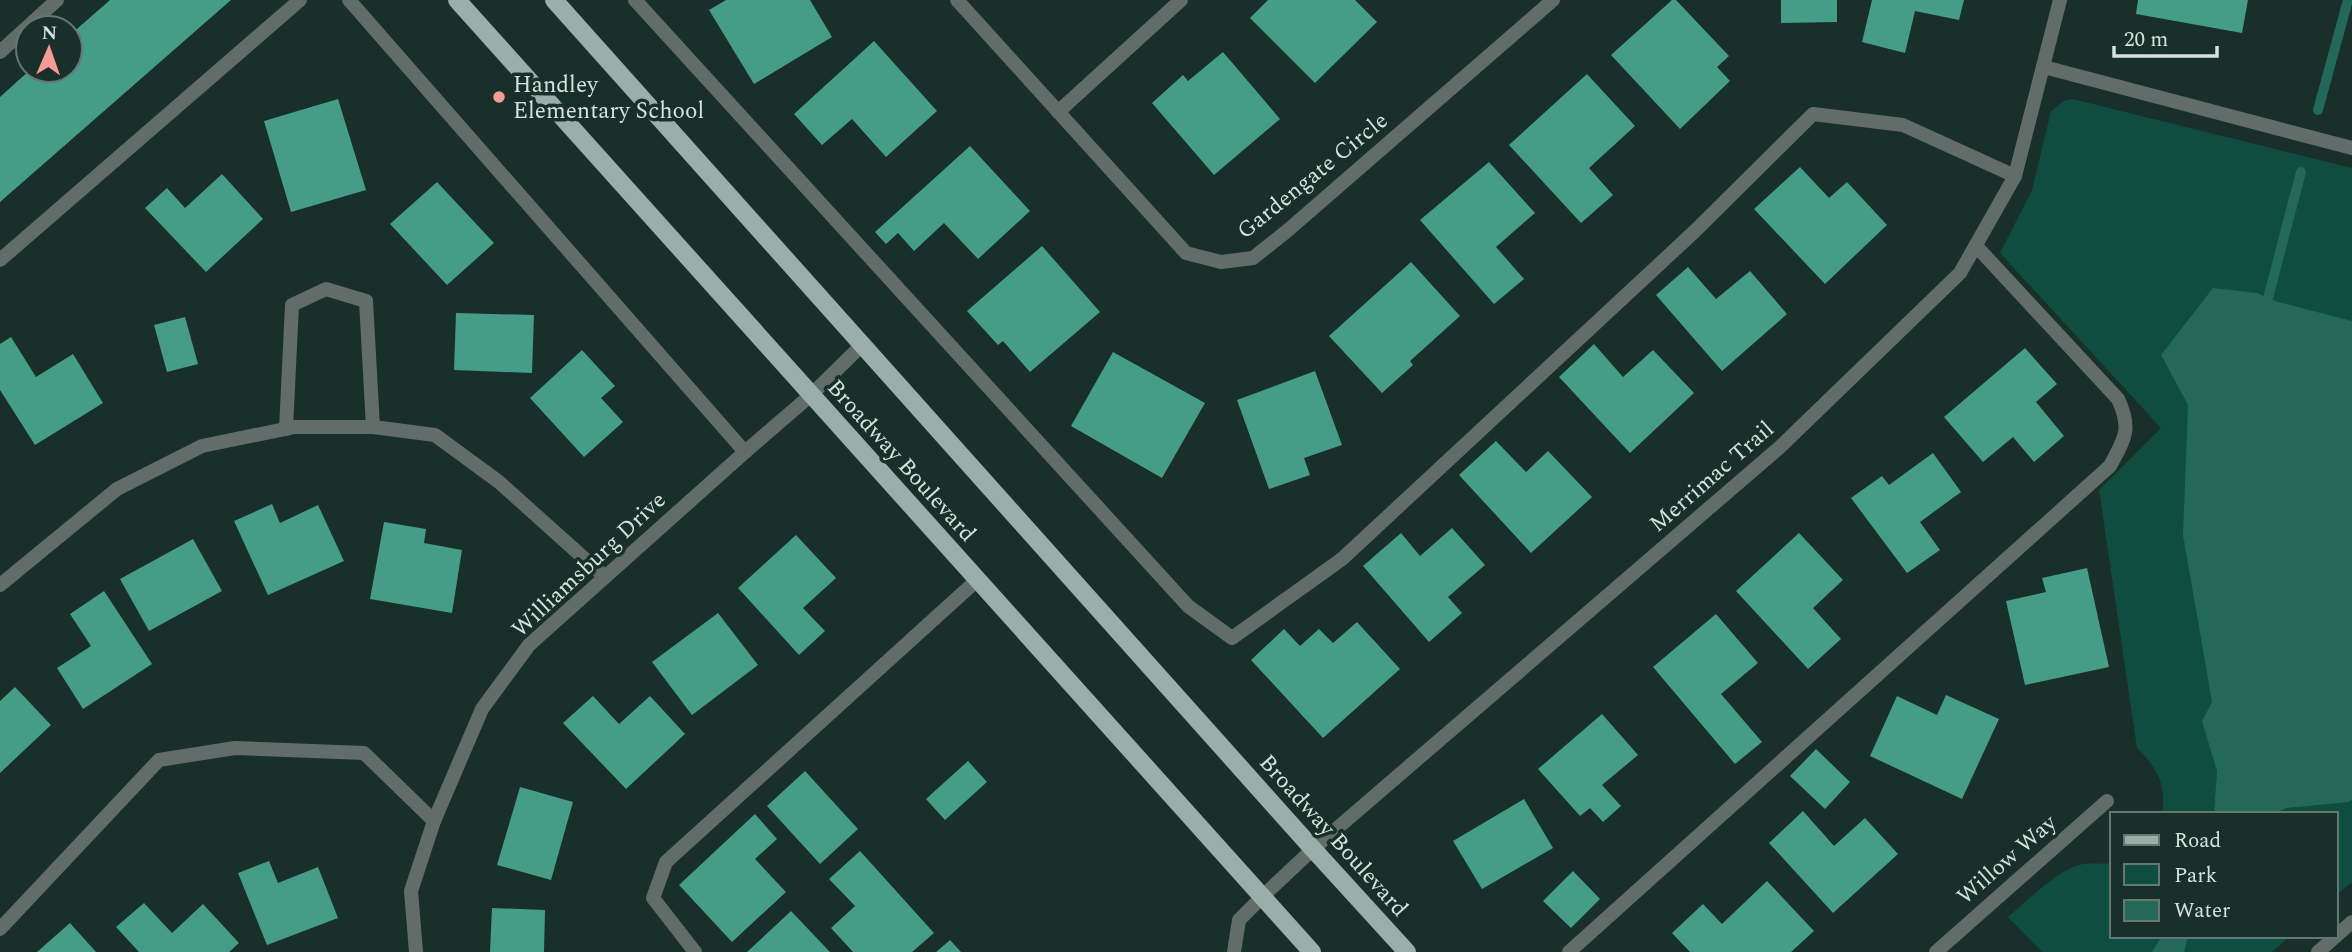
<svg xmlns="http://www.w3.org/2000/svg" width="2352" height="952" viewBox="0 0 2352 952" font-family="Spectral,serif">
	<style>
		.green { fill: #0e4d40 }
		.water { fill: #236858 }
		.lines { fill: none; stroke-linecap: round; stroke-linejoin: round }
		.stream { stroke: #236858; stroke-width: 10 }
		.building { fill: #459d88 }
		.service { stroke: #626d6a; stroke-width: 14 }
		.minor { stroke: #626d6a; stroke-width: 14 }
		.tertiary { stroke: #626d6a; stroke-width: 14 }
		.primary { stroke: #9aafa9; stroke-width: 18 }
		.poi-dot { fill: #f59c94; stroke: #192f29; stroke-width: 2.5 }
		.labels { text-anchor: middle; stroke-width: 7; stroke-linejoin: round; paint-order: stroke }
		.poi-label { font-size: 23px; fill: #d5e2de; stroke: #192f29; text-anchor: start }
		.street-label { font-size: 23px; fill: #d5e2de; stroke: #192f29 }
	</style>
	<rect width="100%" height="100%" fill="#192f29"/>
	<g class="green">
		<path d="M2073 99 2352 168V882L2336 895V814H2162C2167 786 2157 767 2137 748L2099 490 2161 428 2000 253 2032 190 2051 111 2064 101Z"/>
		<path d="M2112 863V936H2290L2272 952H2042L2008 917C2026 902 2058 870 2079 865 2089 862 2101 865 2112 863Z"/>
	</g>
	<g class="water">
		<path d="M2213 288 2257 293 2278 302 2352 321V800L2349 802 2287 808 2272 814H2214L2217 771 2202 721 2212 702 2183 535 2188 405 2161 355Z"/>
		<path d="M2162 936H2188L2184 952H2152Z"/>
	</g>
	<g class="lines">
		<g class="stream">
			<path d="M2318 110 2348 0"/>
			<path d="M2268 298 2301 172"/>
		</g>
	</g>
	<g class="building">
		<path d="M110 0H231L0 202V97L30 70H70V35Z"/>
		<path d="M726 0H810L832 37 754 84 709 10Z"/>
		<path d="M1268 0H1355L1377 22 1315 83 1250 18Z"/>
		<path d="M1672 0H1676L1729 56 1717 67 1730 81 1680 129 1611 55Z"/>
		<path d="M1781 0H1837V22L1781 23Z"/>
		<path d="M1872 0H1964L1959 20 1915 11 1905 53 1862 42Z"/>
		<path d="M2138 0H2248L2242 33 2136 14Z"/>
		<path d="M874 41 937 111 886 157 852 119 822 145 794 114Z"/>
		<path d="M1223 52 1280 119 1214 175 1152 103 1183 75 1188 81Z"/>
		<path d="M1587 74 1635 126 1589 168 1613 195 1581 223 1509 145Z"/>
		<path d="M338 99 366 190 291 212 264 121Z"/>
		<path d="M970 146 1030 211 978 259 944 223 914 251 898 233 886 244 875 232Z"/>
		<path d="M1489 162 1535 213 1496 247 1524 279 1494 304 1420 220Z"/>
		<path d="M1800 167 1829 198 1847 182 1887 225 1825 284 1754 209Z"/>
		<path d="M222 174 263 219 206 272 145 208 167 188 185 208Z"/>
		<path d="M437 182 494 243 447 285 390 224Z"/>
		<path d="M1042 246 1100 312 1030 372 1003 341 998 345 967 311Z"/>
		<path d="M1411 262 1460 316 1410 361 1413 365 1382 393 1329 336Z"/>
		<path d="M1688 267 1716 299 1750 271 1787 314 1722 371 1656 295Z"/>
		<path d="M456 313 534 315 532 373 454 370Z"/>
		<path d="M185 317 198 364 167 372 154 325Z"/>
		<path d="M11 337 36 377 73 354 103 403 35 445 0 390V344Z"/>
		<path d="M1594 344 1623 377 1653 350 1694 393 1630 453 1559 377Z"/>
		<path d="M2025 348 2057 384 2036 402 2064 436 2034 462 2013 437 1983 462 1944 417Z"/>
		<path d="M582 350 615 386 601 398 623 422 584 457 530 398Z"/>
		<path d="M1113 352 1205 403 1162 478 1071 426Z"/>
		<path d="M1315 371 1342 445 1304 458 1310 475 1269 489 1237 400Z"/>
		<path d="M1496 441 1526 472 1548 451 1592 497 1531 553 1459 475Z"/>
		<path d="M1933 453 1961 492 1920 522 1940 550 1907 573 1851 498 1882 476 1889 485Z"/>
		<path d="M272 504 280 523 318 505 344 561 268 595 234 521Z"/>
		<path d="M384 522 426 529 424 543 462 550 452 613 370 599Z"/>
		<path d="M1452 528 1485 565 1448 597 1462 613 1429 642 1363 566 1401 533 1420 556Z"/>
		<path d="M1799 533 1843 580 1813 608 1841 639 1808 669 1736 591Z"/>
		<path d="M796 535 836 578 803 608 825 631 799 655 738 588Z"/>
		<path d="M193 539 222 591 149 631 120 579Z"/>
		<path d="M2087 568 2109 667 2025 685 2006 601 2046 592 2042 578Z"/>
		<path d="M104 591 152 664 83 709 57 668 91 646 70 614Z"/>
		<path d="M718 613 758 665 692 715 652 662Z"/>
		<path d="M1716 614 1758 663 1721 694 1762 742 1735 764 1653 667Z"/>
		<path d="M1357 622 1400 669 1323 738 1251 660 1284 629 1300 646 1319 629 1333 643Z"/>
		<path d="M15 687 51 725 0 773V701Z"/>
		<path d="M1946 695 1999 719 1962 799 1870 756 1897 696 1937 715Z"/>
		<path d="M593 696 619 724 650 696 685 734 626 789 563 723Z"/>
		<path d="M1602 714 1638 755 1602 785 1621 806 1603 822 1590 808 1580 816 1538 769Z"/>
		<path d="M1816 749 1850 782 1825 809 1790 776Z"/>
		<path d="M968 761 987 782 945 820 926 799Z"/>
		<path d="M805 771 858 829 820 864 767 806Z"/>
		<path d="M520 787 573 802 551 880 497 865Z"/>
		<path d="M1524 799 1553 848 1482 889 1453 841Z"/>
		<path d="M1803 811 1834 846 1865 818 1898 854 1833 913 1769 843Z"/>
		<path d="M755 814 777 839 755 859 786 892 732 942 679 885Z"/>
		<path d="M860 851 934 933 912 952H853L831 928 855 906 829 879Z"/>
		<path d="M269 861 278 883 318 867 338 918 267 945 238 873Z"/>
		<path d="M1573 871 1600 899 1571 928 1543 901Z"/>
		<path d="M1767 881 1814 931 1791 952H1690L1672 933 1703 904 1722 924Z"/>
		<path d="M144 903 172 933 203 904 239 943 229 952H139L116 927Z"/>
		<path d="M492 908 545 910 544 952H490Z"/>
		<path d="M791 911 830 952H747Z"/>
		<path d="M70 923 96 952H37Z"/>
		<path d="M950 940 961 952H936Z"/>
	</g>
	<g class="lines">
		<g class="service">
			<path d="M349 0 745 452"/>
			<path d="M635 0 1188 606 1232 638 1342 559 1695 231 1813 114 1903 125 2015 176"/>
			<path d="M0 52 57 0"/>
			<path d="M1058 112 1181 0"/>
			<path d="M0 260 300 0"/>
			<path d="M0 929 159 760 235 748 364 753 434 821"/>
			<path d="M2336 936 2352 922"/>
			<path d="M695 952 653 898 666 862 976 581"/>
			<path d="M1234 952 1239 920 1262 897"/>
			<path d="M1569 952 2110 466C2125 438 2132 429 2118 399L1977 247"/>
			<path d="M2318 952 2336 936"/>
		</g>
		<g class="minor">
			<path d="M957 0 1186 253 1221 262 1253 258 1287 231 1553 0"/>
			<path d="M2044 67 2352 148"/>
			<path d="M286 429 292 305 326 289 366 301 373 427"/>
			<path d="M0 585 117 489 202 446 295 427H373L435 435 499 482 605 577"/>
			<path d="M416 952 411 891 434 821 482 709 529 645 745 452 811 395 862 345"/>
			<path d="M1936 952 2107 801"/>
		</g>
		<path class="tertiary" d="M1262 897 1313 849 1780 447 1960 273 2015 176 2060 0"/>
		<g class="primary">
			<path d="M457 0 1312 952"/>
			<path d="M554 0 1313 849 1407 952"/>
		</g>
	</g>
	<circle class="poi-dot" cx="499" cy="97" r="7"/>
	<g class="labels">
		<g class="poi-label">
			<text x="513" y="92">Handley<tspan x="513" dy="26">Elementary School</tspan></text>
		</g>
		<g class="street-label">
			<text transform="translate(1312 175) rotate(-39)" y="8">Gardengate Circle</text>
			<text transform="translate(902 460) rotate(48)" y="8">Broadway Boulevard</text>
			<text transform="translate(1711 476) rotate(-41)" y="8">Merrimac Trail</text>
			<text transform="translate(588 564) rotate(-43)" y="8">Williamsburg Drive</text>
			<text transform="translate(1334 835) rotate(48)" y="8">Broadway Boulevard</text>
			<text transform="translate(2006 859) rotate(-41)" y="8">Willow Way</text>
		</g>
	</g>
	<rect x="2110" y="812" width="228" height="126" fill="#192f29" stroke="#647771" stroke-width="2"/>
	<rect x="2124" y="835" width="35" height="10" fill="#9aafa9" stroke="#647771" stroke-width="2"/>
	<text x="2174" y="847" font-size="21" fill="#d5e2de">Road</text>
	<rect x="2124" y="864" width="35" height="21" fill="#0e4d40" stroke="#647771" stroke-width="2"/>
	<text x="2174" y="882" font-size="21" fill="#d5e2de">Park</text>
	<rect x="2124" y="900" width="35" height="21" fill="#236858" stroke="#647771" stroke-width="2"/>
	<text x="2174" y="917" font-size="21" fill="#d5e2de">Water</text>
	<g transform="translate(49 49) rotate(2)"><circle r="33" fill="#192f29" stroke="#647771" stroke-width="2"/>
	<path d="M0-5L12 26L0 18L-12 26Z" fill="#f59c94"/>
	<text y="-10" font-size="19" font-weight="bold" text-anchor="middle" fill="#d5e2de">N</text>
	</g>
	<path d="M2114 46v10h103v-10" fill="none" stroke="#d5e2de" stroke-width="3.5"/>
	<text x="2124" y="46" font-size="21" fill="#d5e2de" stroke="#192f29" stroke-width="5" paint-order="stroke">20 m</text>
</svg>
